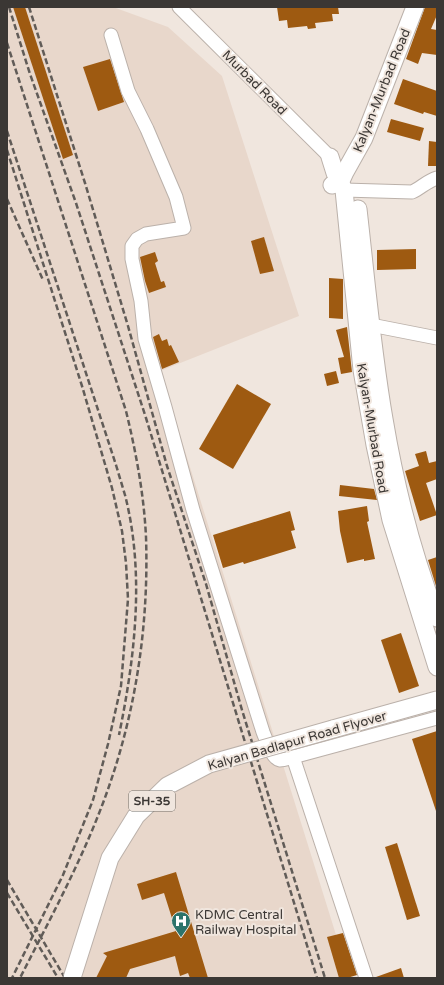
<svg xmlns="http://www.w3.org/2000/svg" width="444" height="985" viewBox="0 0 444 985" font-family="'Varela Round',sans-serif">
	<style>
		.built { fill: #e8d7cb }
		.building { fill: #9e5a11 }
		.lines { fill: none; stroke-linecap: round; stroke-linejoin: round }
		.minor-casing { stroke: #bbb1aa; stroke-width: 15 }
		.major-casing { stroke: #bbb1aa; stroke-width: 19 }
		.minor { stroke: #fff; stroke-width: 13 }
		.major { stroke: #fff; stroke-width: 17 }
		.rail { stroke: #615c58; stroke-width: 2.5; stroke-dasharray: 6 3; stroke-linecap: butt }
		.major-bridge-casing { stroke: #bbb1aa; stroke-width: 19; stroke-linecap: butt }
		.major-bridge { stroke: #fff; stroke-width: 17 }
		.labels { text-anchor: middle; stroke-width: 4; stroke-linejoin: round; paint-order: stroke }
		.shield { fill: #f0e6de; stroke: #716c67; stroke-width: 1 }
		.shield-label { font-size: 12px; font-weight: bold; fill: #3b3734 }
		.street-label { font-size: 13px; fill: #3b3734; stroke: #f0e6de }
		.poi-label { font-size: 13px; fill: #3b3734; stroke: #f0e6de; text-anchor: start }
	</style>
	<rect width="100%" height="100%" fill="#f0e6de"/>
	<path class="built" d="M7 7H113L168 27 222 76 299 316 160 371 337 938 347 978H7Z"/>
	<g class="building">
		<path d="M13 7H25L73 155 63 159Z"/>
		<path d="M277 7H338L339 14H332L333 21 315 23 316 28 308 29 307 26 288 28 287 20 279 21Z"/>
		<path d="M425 7H437V15L431 29 437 30V55L422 53 418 64 406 59Z"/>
		<path d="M110 59 124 102 98 111 83 67Z"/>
		<path d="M403 79 437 91V116L424 112 423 114 394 104Z"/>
		<path d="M391 119 424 128 420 141 387 132Z"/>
		<path d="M429 141 437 142V166H428Z"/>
		<path d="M264 237 274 271 260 274 251 241Z"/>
		<path d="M416 249V269L377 270V250Z"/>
		<path d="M155 252 158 261 155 263 161 282 164 281 166 287 149 293 145 281 140 257Z"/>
		<path d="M329 278 343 279V319L329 318Z"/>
		<path d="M347 327 352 372 341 374 338 358 344 357 336 330Z"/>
		<path d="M159 334 162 341 167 339 169 346 171 345 179 362 162 369 153 337Z"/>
		<path d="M336 371 339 383 327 386 324 374Z"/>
		<path d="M237 384 271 404 233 469 199 449Z"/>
		<path d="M426 451 429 463 437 461V479L426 483 437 515 420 521 405 471 419 466 415 454Z"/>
		<path d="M340 485 374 489 377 500 339 496Z"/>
		<path d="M367 506 369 521 367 522 375 559 364 561V559L347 563 340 531 338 511Z"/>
		<path d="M290 511 295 530 291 531 296 548 244 564 243 562 223 568 213 535Z"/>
		<path d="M437 557V586H436L428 560Z"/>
		<path d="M401 633 419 686 399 693 381 640Z"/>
		<path d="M437 731V811H436L412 739Z"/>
		<path d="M397 843 420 916 407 920 385 847Z"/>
		<path d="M176 872 208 978H190L188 973 180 976 175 956 130 969 126 978H96L107 956 103 953 176 931 164 893 142 900 137 884Z"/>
		<path d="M343 933 357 975 347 978H339L327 937Z"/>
		<path d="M401 968 404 978H376V977Z"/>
	</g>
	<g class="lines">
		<g class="minor-casing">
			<g id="minor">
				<path d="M179 7 330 157"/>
				<path d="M111 35 128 91 147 129 176 197 184 228 146 234 137 239 132 246V259L141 301 145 339 165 407 193 510 263 732C266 739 272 759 280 760 284 760 289 758 293 757L437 718"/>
				<path d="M344 190 412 192C421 188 427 181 437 178"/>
				<path d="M371 325 437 338"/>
				<path d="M293 757 366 978"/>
			</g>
		</g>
		<g class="major-casing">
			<g id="major">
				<path d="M330 157 335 173 344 190 362 370 375 445 391 520 437 667"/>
				<path d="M332 185 340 183 345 172 364 138 415 7"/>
				<path d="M358 209C366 279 372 350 384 419 395 485 413 555 437 618"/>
				<path d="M333 729 437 700"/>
			</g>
		</g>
		<use href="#minor" class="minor"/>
		<use href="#major" class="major"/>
		<g class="rail">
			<path d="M9 7 30 74 76 203 146 418 317 978"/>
			<path d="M29 7 85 183 128 326 167 466 206 584 242 710 325 978"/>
			<path d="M7 43 126 411C136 452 144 495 146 537 149 628 135 718 103 803 80 864 49 921 20 978"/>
			<path d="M7 131 116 465C119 475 122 485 125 495 145 573 135 657 119 735"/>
			<path d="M7 150 82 386 112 488 122 531 126 563 128 599 121 686 108 744 93 800 63 875 12 978"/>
			<path d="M7 199 43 280"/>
			<path d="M7 880 65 978"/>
			<path d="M7 893 58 978"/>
		</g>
		<g class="major-bridge-casing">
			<path id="major-bridge" d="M72 978 110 858 136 816 167 786 209 764 333 729"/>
		</g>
		<use href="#major-bridge" class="major-bridge"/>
	</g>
	<defs>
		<g id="hospital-pin" transform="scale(1)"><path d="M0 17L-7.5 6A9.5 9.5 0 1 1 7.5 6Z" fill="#2c746b" stroke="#f0e6de"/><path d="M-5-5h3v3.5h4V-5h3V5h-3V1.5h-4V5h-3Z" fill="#fff"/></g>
	</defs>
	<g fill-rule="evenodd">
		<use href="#hospital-pin" x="181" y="921"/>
	</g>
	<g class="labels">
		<rect class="shield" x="129" y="791" width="46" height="20" rx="3"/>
		<g class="shield-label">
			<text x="152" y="805">SH-35</text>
		</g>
		<g class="street-label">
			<text transform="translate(255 82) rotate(45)" y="5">Murbad Road</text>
			<text transform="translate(381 90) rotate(-68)" y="5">Kalyan-Murbad Road</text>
			<text transform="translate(373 428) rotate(80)" y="5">Kalyan-Murbad Road</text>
			<text transform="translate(297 740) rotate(-16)" y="5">Kalyan Badlapur Road Flyover</text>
		</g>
		<g class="poi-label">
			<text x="195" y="919">KDMC Central<tspan x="195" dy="15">Railway Hospital</tspan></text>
		</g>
	</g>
	<rect width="444" height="985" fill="none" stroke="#3b3734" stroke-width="16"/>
</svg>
